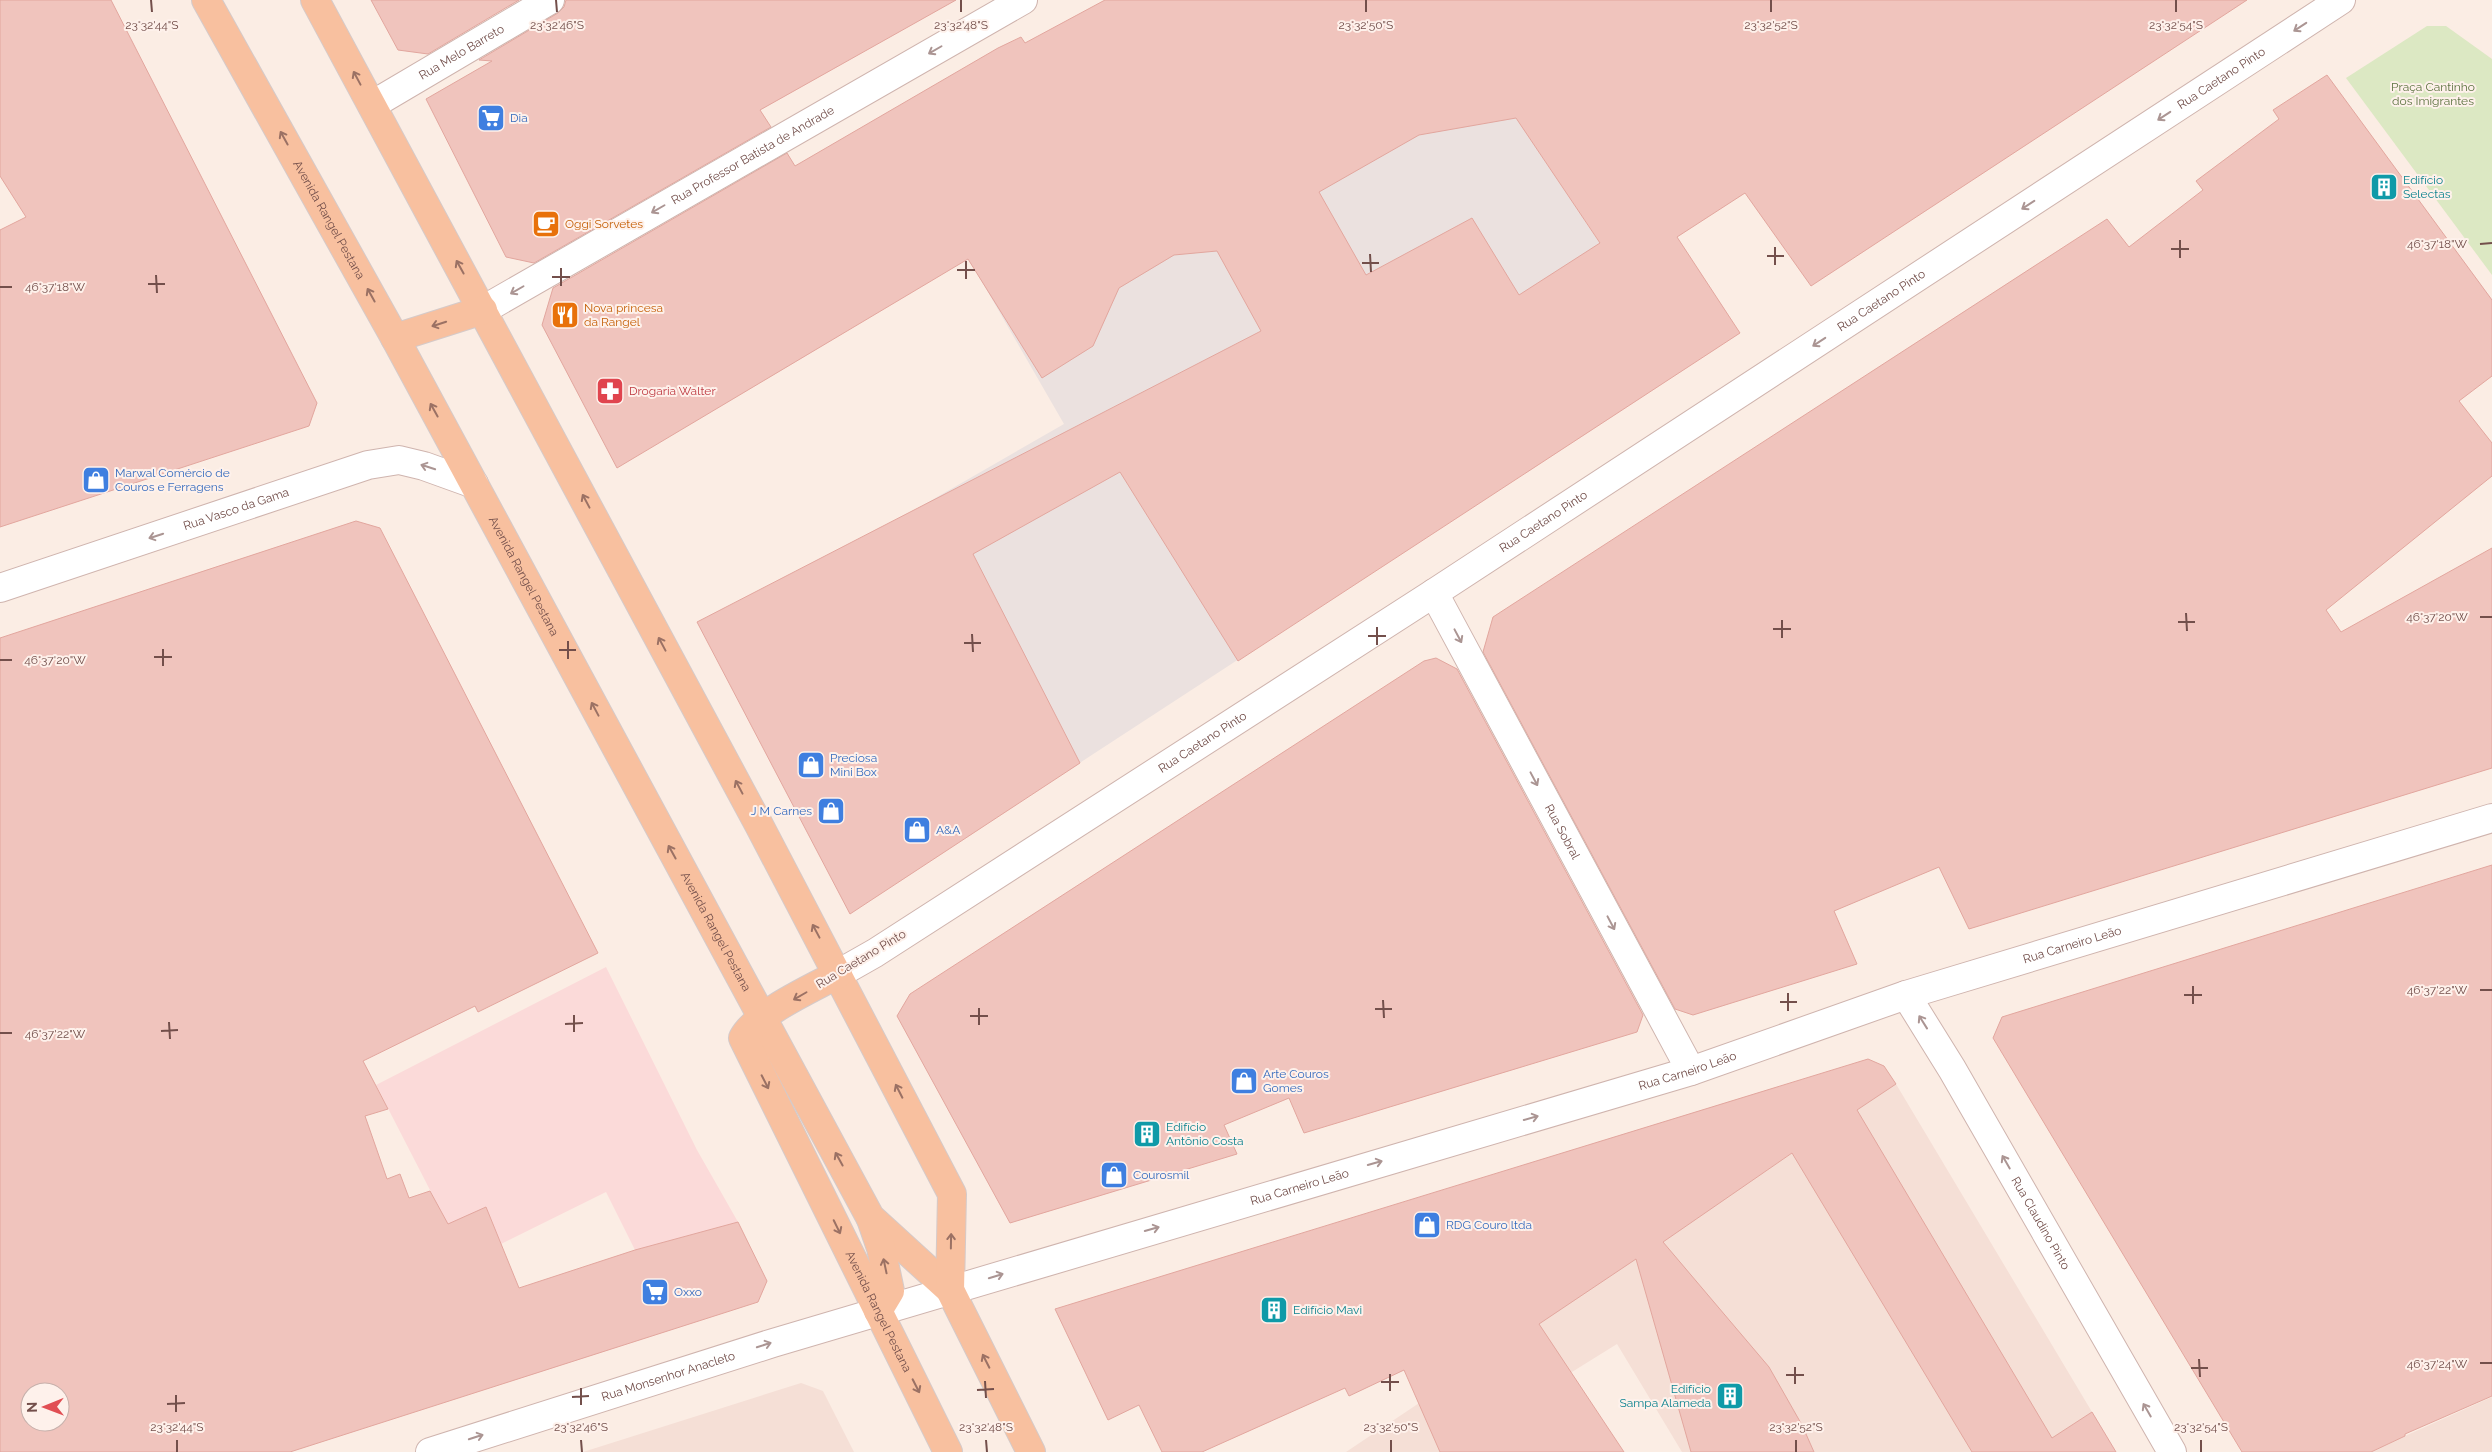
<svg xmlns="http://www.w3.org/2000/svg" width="2492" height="1452" viewBox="0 0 2492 1452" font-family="Raleway,sans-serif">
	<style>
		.residential { fill: #f5dfd6 }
		.commercial { fill: #fbdad9 }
		.industrial { fill: #ebe1df }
		.green { fill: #dce8c3 }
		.building { fill: #f0c4bd; stroke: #e2a69e; fill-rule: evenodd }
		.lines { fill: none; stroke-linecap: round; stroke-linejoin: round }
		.minor-casing { stroke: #cfb4ae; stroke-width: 30 }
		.tertiary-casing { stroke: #cfb4ae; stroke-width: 30 }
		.primary-casing { stroke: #d5cac9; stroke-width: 30 }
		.minor { stroke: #fff; stroke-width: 28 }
		.tertiary { stroke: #fff; stroke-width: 28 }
		.primary { stroke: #f8c09f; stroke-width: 28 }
		.oneway { stroke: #ab9593 }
		.oneway2 { stroke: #9b7164 }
		.ticks { fill: none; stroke: #734f4b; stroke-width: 2 }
		.labels { text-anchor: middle; stroke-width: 4; stroke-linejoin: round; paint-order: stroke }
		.street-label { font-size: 12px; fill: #734f4b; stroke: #fef1eb }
		.park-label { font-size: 12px; fill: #5d7341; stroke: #fef1eb }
		.shop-label { font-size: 12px; fill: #366cbe; stroke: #fef1eb; text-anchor: start }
		.culture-label { font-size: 12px; fill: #0d838f; stroke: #fef1eb; text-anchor: start }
		.food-label { font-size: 12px; fill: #c56008; stroke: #fef1eb; text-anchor: start }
		.health-label { font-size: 12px; fill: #be3a42; stroke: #fef1eb; text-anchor: start }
		.ticks-label { font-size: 12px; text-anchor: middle; fill: #734f4b; stroke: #fef1eb; stroke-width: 4; stroke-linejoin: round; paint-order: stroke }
	</style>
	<rect width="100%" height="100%" fill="#fbede4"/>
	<g class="residential">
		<path d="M1896 1084 2092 1412 2030 1452H1682L1617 1344 1443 1452H1346Z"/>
		<path d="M801 1383 823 1391 854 1452H583Z"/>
		<path d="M2492 1397V1452H2371L2405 1436Z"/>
	</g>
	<path class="commercial" d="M606 967 697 1150 738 1222 635 1250 606 1192 501 1244 486 1207 448 1225 376 1085Z"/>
	<path class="industrial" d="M1332 50 1516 118 1684 369 1055 779 918 508 1064 424 977 273Z"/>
	<path class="green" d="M2427 26H2446L2492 59V275L2346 78Z"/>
	<g class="building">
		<path d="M0 0H111L317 403 309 426 0 527V230L26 217 0 176Z"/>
		<path d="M371 0H519L428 54 398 50Z"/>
		<path d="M566 0H956L760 110 771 127 534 263 506 257 426 99 492 61 479 60 558 13 564 7Z"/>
		<path d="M1105 0H2247L1811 286 1745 193 1677 237 1740 333 1238 661 1120 472 973 554 1080 763 850 914 697 622 1261 331 1217 251 1174 255 1119 288 1093 346 1042 378 968 259 617 468 542 325 553 288 787 153 795 166 998 48 1021 37 1025 43ZM1516 118 1600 243 1519 295 1472 218 1366 275 1319 192 1419 135Z"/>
		<path d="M2327 75 2492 300V376L2459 401 2492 443V476L2326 610 2341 632 2492 548V768L1969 929 1939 867 1834 911 1857 964 1693 1015 1675 1009 1483 652 1493 617 2107 219 2129 247 2203 190 2196 181 2279 119 2273 110Z"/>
		<path d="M356 521 380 528 598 953 478 1012 475 1006 363 1061 388 1109 365 1116 387 1179 400 1174 409 1198 430 1191 448 1224 486 1207 519 1288 635 1250 738 1222 767 1281 758 1302 290 1452H0V638ZM30 1392H60V1422H30Z"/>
		<path d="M1436 658 1457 669 1643 1015 1637 1032 1304 1133 1289 1098 1224 1125 1237 1154 1010 1223 897 1016 910 994 1424 661Z"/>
		<path d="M2492 865V1396L2405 1434V1436L2371 1452H2242L1993 1038 2002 1017Z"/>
		<path d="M1868 1059 1884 1066 1896 1084 1857 1110 2052 1438 2092 1412 2116 1452H1972L1792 1153 1663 1242 1769 1367 1802 1425 1814 1452H1691L1636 1259 1539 1324 1624 1452H1440L1404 1370 1349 1396 1345 1388 1202 1452H1162L1139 1405 1108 1420 1055 1309Z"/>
	</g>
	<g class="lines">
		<g class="minor-casing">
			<g id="minor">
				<path id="s1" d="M372 105 550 0"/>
				<path id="s2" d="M483 310 1023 0"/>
				<path id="s3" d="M0 588 368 465 399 460 424 466 474 484"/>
				<path id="s4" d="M1434 593 1691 1071"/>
				<path id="s5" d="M1906 995 1952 1069 2172 1452"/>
			</g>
		</g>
		<g class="tertiary-casing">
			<g id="tertiary">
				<path id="s6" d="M838 974 875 953 1434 593 2341 0"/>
				<path id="s7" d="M430 1452 773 1343 1691 1071 1906 995 2492 818"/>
			</g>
		</g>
		<g class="primary-casing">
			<g id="primary">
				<path id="s8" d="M206 0 395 338 870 1217 950 1290 1031 1452"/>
				<path d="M315 0 759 825 952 1194 950 1290"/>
				<path d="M395 338 483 310"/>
				<path id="s9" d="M838 974C813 988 756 1013 743 1038L948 1452"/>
				<path d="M871 1219 881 1248 890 1291 878 1311"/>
			</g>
		</g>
		<use href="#minor" class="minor"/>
		<use href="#tertiary" class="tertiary"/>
		<use href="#primary" class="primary"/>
	</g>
	<defs><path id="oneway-shaft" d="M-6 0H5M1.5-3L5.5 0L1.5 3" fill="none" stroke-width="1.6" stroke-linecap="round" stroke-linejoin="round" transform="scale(1.25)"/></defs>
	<g class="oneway">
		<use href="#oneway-shaft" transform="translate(2300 27) rotate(147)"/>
		<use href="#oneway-shaft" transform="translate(935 50) rotate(150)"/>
		<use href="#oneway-shaft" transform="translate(2164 116) rotate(147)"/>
		<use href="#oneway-shaft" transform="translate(2028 205) rotate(147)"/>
		<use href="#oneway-shaft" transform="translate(658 209) rotate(150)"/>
		<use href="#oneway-shaft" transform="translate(517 290) rotate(150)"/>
		<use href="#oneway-shaft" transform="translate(1819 342) rotate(147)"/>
		<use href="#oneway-shaft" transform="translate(428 467) rotate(-162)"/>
		<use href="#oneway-shaft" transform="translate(156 536) rotate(162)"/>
		<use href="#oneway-shaft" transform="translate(1458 636) rotate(62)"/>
		<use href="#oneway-shaft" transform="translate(1534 779) rotate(62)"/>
		<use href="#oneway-shaft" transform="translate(1611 923) rotate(62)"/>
		<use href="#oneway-shaft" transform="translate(1923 1022) rotate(-122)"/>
		<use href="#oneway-shaft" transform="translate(1531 1118) rotate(-16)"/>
		<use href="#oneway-shaft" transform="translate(2006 1162) rotate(-120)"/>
		<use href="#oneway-shaft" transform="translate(1375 1163) rotate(-16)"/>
		<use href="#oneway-shaft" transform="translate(1152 1229) rotate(-16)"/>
		<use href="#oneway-shaft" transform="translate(996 1276) rotate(-17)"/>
		<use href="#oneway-shaft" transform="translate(764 1345) rotate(-18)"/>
		<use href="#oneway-shaft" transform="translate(2147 1410) rotate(-120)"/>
		<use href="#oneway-shaft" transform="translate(476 1437) rotate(-18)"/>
	</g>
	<g class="oneway2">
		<use href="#oneway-shaft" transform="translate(357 78) rotate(-118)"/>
		<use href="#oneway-shaft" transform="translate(284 138) rotate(-119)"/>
		<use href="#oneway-shaft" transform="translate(460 267) rotate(-119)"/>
		<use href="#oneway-shaft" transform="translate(371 295) rotate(-119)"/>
		<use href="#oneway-shaft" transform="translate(439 324) rotate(162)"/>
		<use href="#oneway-shaft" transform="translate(434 410) rotate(-119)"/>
		<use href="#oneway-shaft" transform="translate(586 501) rotate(-118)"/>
		<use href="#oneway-shaft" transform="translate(662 644) rotate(-118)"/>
		<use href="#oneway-shaft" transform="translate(595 709) rotate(-118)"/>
		<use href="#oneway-shaft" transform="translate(739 787) rotate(-118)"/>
		<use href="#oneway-shaft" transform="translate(672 852) rotate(-119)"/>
		<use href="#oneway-shaft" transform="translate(816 931) rotate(-118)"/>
		<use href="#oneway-shaft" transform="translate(800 996) rotate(150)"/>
		<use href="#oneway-shaft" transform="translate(765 1082) rotate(63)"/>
		<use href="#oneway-shaft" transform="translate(899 1091) rotate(-117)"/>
		<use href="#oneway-shaft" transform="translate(839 1159) rotate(-119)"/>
		<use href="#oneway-shaft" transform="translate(837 1227) rotate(64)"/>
		<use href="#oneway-shaft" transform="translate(951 1241) rotate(-89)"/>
		<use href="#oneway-shaft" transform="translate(885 1266) rotate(-102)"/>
		<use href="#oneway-shaft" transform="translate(986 1361) rotate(-117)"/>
		<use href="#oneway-shaft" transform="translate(916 1386) rotate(63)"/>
	</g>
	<path class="ticks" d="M151 0 152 12M556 0 557 12M961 0V12M1366 0V12M1771 0V12M2176 0V12M2180 240V258M2480 244 2492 243M1775 247V265M2171 249H2189M1370 254 1371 272M1767 256H1784M966 261V279M1362 263H1379M561 268V286M957 270H975M156 275 157 293M552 277H570M148 284H165M0 287H12M2186 613 2187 631M2480 617H2492M1782 620V638M2178 622H2195M1377 627V645M1773 629H1791M972 634 973 652M1368 636H1386M568 641V659M964 643H981M163 649V666M559 650H576M154 657H172M0 660H12M2193 986V1004M2480 990H2492M1788 993V1011M2184 995H2202M1383 1000 1384 1018M1780 1002H1797M979 1008V1025M1375 1009H1392M574 1015V1032M970 1016H988M169 1022 170 1039M565 1024 583 1023M161 1031 178 1030M0 1033H12M2199 1359 2200 1377M2480 1363H2492M1795 1367V1384M2191 1368H2208M1390 1374V1391M1786 1375H1804M985 1381 986 1398M1381 1382H1399M581 1388V1405M977 1390 994 1389M176 1395V1412M572 1397 589 1396M167 1404 185 1403M177 1440V1452M581 1440 582 1452M986 1440 987 1452M1391 1440V1452M1796 1440V1452M2201 1440V1452"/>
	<defs>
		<g id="supermarket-square" transform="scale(1.4375)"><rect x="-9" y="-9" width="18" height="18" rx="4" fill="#3f7fe0" stroke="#fef1eb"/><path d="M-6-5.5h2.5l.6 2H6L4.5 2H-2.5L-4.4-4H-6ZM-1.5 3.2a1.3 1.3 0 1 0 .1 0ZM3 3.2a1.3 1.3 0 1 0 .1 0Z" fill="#fff"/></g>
		<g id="building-square" transform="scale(1.4375)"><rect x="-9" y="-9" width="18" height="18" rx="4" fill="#0f9aa8" stroke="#fef1eb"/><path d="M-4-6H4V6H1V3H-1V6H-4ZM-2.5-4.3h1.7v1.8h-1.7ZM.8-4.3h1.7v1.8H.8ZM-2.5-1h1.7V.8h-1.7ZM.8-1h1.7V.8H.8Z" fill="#fff"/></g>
		<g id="cafe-square" transform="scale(1.4375)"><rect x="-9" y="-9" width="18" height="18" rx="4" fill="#e8710a" stroke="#fef1eb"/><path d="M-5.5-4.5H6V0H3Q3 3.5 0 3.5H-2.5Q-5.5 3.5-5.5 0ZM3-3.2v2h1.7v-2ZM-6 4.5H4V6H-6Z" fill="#fff"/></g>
		<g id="restaurant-square" transform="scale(1.4375)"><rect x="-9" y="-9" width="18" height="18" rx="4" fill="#e8710a" stroke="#fef1eb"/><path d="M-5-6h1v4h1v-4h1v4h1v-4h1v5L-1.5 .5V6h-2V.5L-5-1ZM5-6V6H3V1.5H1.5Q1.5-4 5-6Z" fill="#fff"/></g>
		<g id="pharmacy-square" transform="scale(1.4375)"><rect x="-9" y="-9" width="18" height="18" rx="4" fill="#e0444e" stroke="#fef1eb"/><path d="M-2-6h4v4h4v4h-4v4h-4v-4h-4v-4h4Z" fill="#fff"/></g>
		<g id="shop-square" transform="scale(1.4375)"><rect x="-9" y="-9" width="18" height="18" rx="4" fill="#3f7fe0" stroke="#fef1eb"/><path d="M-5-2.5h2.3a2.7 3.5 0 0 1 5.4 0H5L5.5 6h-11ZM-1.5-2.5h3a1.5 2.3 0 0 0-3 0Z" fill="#fff"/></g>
	</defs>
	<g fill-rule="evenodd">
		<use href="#supermarket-square" x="491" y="118"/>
		<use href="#building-square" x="2384" y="187"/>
		<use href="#cafe-square" x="546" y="224"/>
		<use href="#restaurant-square" x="565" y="315"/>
		<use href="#pharmacy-square" x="610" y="391"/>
		<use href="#shop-square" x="96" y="480"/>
		<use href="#shop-square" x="811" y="765"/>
		<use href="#shop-square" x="831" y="811"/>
		<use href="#shop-square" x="917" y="830"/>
		<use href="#shop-square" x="1244" y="1081"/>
		<use href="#building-square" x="1147" y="1134"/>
		<use href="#shop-square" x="1114" y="1175"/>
		<use href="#shop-square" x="1427" y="1225"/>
		<use href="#supermarket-square" x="655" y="1292"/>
		<use href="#building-square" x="1274" y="1310"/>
		<use href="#building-square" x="1730" y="1396"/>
	</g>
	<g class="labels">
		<g class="street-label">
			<text dy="4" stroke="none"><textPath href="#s1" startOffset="104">Rua Melo Barreto</textPath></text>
			<text dy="4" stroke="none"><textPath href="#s6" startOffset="1648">Rua Caetano Pinto</textPath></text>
			<text dy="4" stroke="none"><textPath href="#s2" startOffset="311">Rua Professor Batista de Andrade</textPath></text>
			<text dy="4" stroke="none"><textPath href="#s8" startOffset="252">Avenida Rangel Pestana</textPath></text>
			<text dy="4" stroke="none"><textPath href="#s6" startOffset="1242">Rua Caetano Pinto</textPath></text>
			<text dy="4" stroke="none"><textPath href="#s3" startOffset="249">Rua Vasco da Gama</textPath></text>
			<text dy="4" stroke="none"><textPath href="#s6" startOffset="838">Rua Caetano Pinto</textPath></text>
			<text dy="4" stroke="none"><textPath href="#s8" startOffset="658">Avenida Rangel Pestana</textPath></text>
			<text dy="4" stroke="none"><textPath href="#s6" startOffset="432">Rua Caetano Pinto</textPath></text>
			<text dy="4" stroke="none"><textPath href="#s4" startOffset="271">Rua Sobral</textPath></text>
			<text dy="4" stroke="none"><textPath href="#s8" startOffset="1062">Avenida Rangel Pestana</textPath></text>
			<text dy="4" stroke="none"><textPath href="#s7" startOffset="1719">Rua Carneiro Leão</textPath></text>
			<text transform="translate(861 959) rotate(-31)" y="4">Rua Caetano Pinto</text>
			<text dy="4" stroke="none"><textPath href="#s7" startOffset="1314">Rua Carneiro Leão</textPath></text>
			<text dy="4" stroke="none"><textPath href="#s7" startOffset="909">Rua Carneiro Leão</textPath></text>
			<text dy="4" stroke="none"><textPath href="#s5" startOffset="265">Rua Claudino Pinto</textPath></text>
			<text dy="4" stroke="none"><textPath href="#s9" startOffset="421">Avenida Rangel Pestana</textPath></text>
			<text dy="4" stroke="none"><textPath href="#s7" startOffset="250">Rua Monsenhor Anacleto</textPath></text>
		</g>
		<g class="park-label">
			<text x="2433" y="91">Praça Cantinho<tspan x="2433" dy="14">dos Imigrantes</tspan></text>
		</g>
		<g class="shop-label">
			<text x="510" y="122">Dia</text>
			<text x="115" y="477">Marwal Comércio de<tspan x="115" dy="14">Couros e Ferragens</tspan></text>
			<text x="830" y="762">Preciosa<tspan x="830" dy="14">Mini Box</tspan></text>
			<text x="812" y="815" text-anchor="end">J M Carnes</text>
			<text x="936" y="834">A&amp;A</text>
			<text x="1263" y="1078">Arte Couros<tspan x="1263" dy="14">Gomes</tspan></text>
			<text x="1133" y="1179">Courosmil</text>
			<text x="1446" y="1229">RDG Couro ltda</text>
			<text x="674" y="1296">Oxxo</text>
		</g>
		<g class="culture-label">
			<text x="2403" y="184">Edifício<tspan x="2403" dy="14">Selectas</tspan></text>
			<text x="1166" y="1131">Edifício<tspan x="1166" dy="14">Antônio Costa</tspan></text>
			<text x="1293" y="1314">Edifício Mavi</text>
			<text x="1711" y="1393" text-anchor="end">Edifício<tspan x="1711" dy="14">Sampa Alameda</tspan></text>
		</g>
		<g class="food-label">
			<text x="565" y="228">Oggi Sorvetes</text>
			<text x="584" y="312">Nova princesa<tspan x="584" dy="14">da Rangel</tspan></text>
		</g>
		<g class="health-label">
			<text x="629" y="395">Drogaria Walter</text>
		</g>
	</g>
	<g class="ticks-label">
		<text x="152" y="29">23°32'44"S</text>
		<text x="557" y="29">23°32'46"S</text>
		<text x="961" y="29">23°32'48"S</text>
		<text x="1366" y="29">23°32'50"S</text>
		<text x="1771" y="29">23°32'52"S</text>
		<text x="2176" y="29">23°32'54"S</text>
		<text x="2437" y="248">46°37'18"W</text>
		<text x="55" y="291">46°37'18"W</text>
		<text x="2437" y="621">46°37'20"W</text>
		<text x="55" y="664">46°37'20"W</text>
		<text x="2437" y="994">46°37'22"W</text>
		<text x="55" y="1038">46°37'22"W</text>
		<text x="2437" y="1368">46°37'24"W</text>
		<text x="177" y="1431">23°32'44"S</text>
		<text x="581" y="1431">23°32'46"S</text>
		<text x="986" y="1431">23°32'48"S</text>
		<text x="1391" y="1431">23°32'50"S</text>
		<text x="1796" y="1431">23°32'52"S</text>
		<text x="2201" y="1431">23°32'54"S</text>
	</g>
	<g transform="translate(45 1407) rotate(269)"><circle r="24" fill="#fef1eb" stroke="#c6b0ab"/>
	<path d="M0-4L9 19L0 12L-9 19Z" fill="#e14e53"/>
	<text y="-8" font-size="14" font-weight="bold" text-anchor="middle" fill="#734f4b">N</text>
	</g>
</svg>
